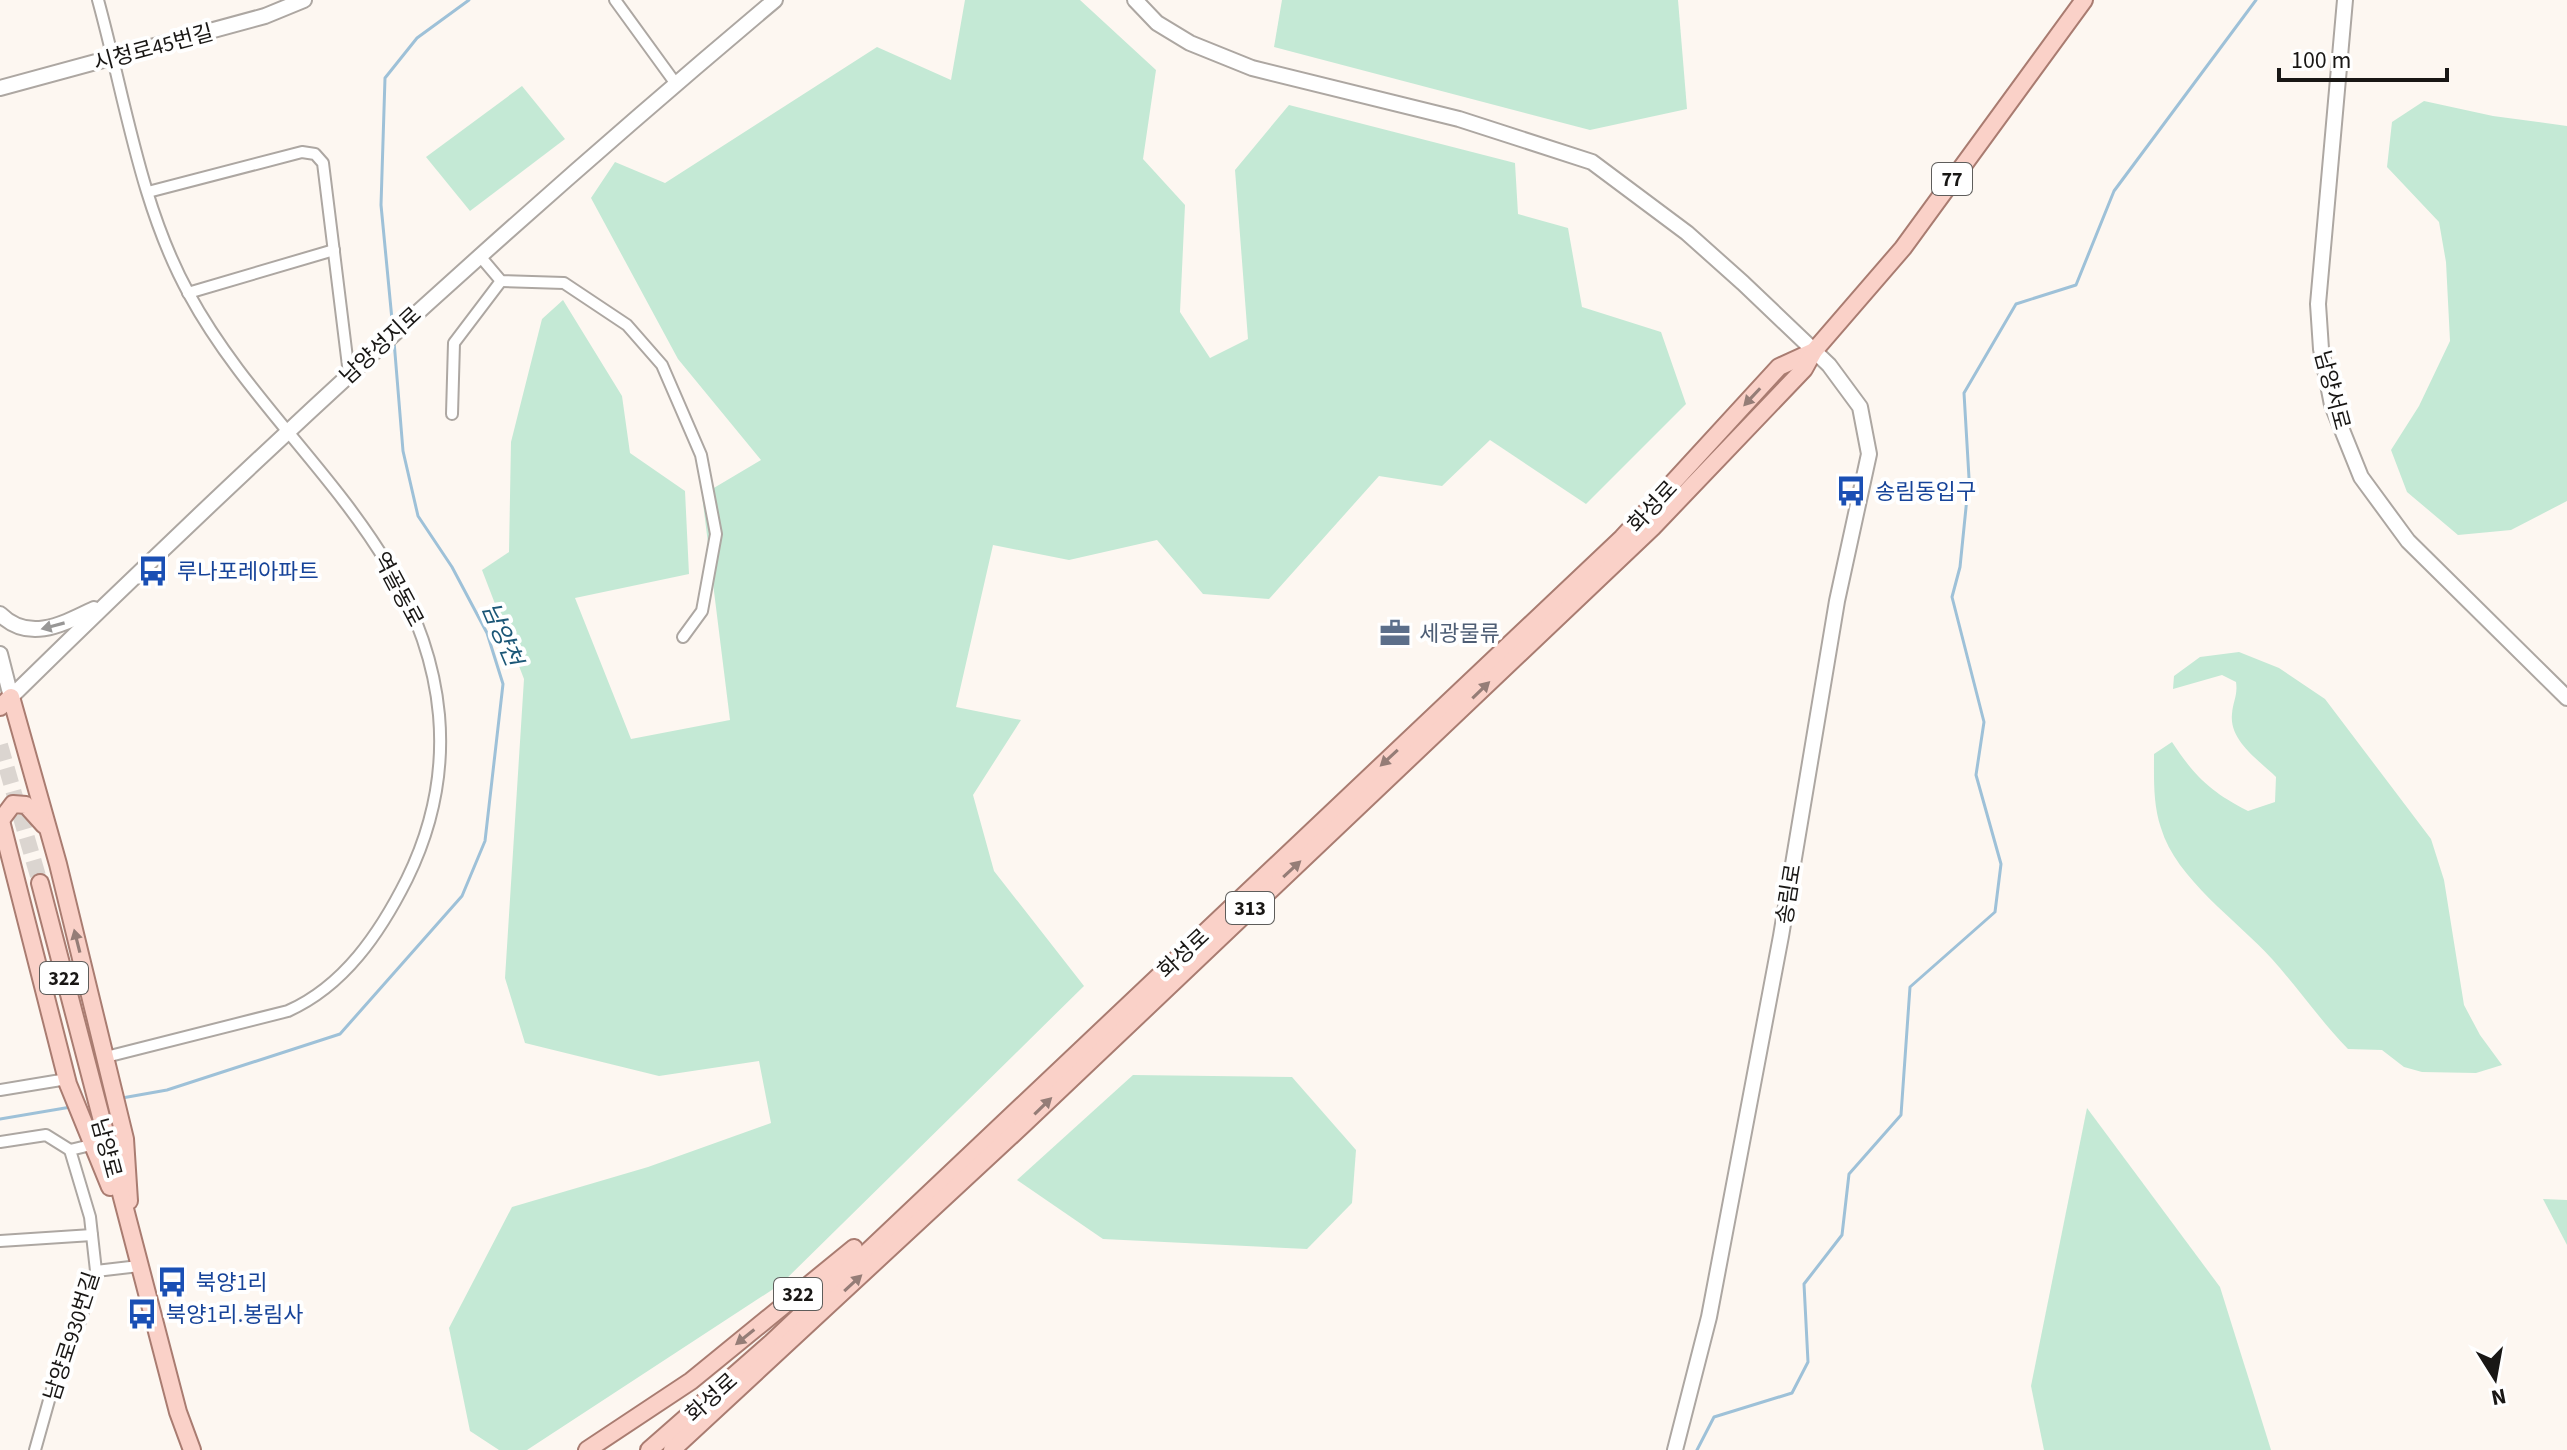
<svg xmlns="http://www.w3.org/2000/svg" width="2567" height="1450" viewBox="0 0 2567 1450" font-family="'Source Sans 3','Noto Sans KR',sans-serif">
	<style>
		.green { fill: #c4e9d5 }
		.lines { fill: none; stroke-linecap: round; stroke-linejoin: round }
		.stream { stroke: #9ec1d8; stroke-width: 3 }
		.primary-tunnel { stroke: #dbd5d0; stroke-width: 16; stroke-dasharray: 16 8; stroke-linecap: butt }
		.street-casing { stroke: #ada7a2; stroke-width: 14 }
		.secondary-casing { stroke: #ada7a2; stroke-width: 18 }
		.primary-casing { stroke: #a97c71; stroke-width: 20 }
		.street { stroke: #fff; stroke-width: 10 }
		.secondary { stroke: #fff; stroke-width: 14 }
		.primary { stroke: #fad1c8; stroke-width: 16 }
		.oneway { fill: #957d77 }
		.oneway2 { fill: #989796 }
		.labels { text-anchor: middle; stroke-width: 8; stroke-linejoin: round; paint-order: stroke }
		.shield { fill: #fff; stroke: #5e5d5b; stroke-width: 2 }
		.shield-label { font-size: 20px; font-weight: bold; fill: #191715 }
		.street-label { font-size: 22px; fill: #191715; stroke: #fff }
		.transit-label { font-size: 22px; fill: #164399; stroke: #fff; text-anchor: start }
		.service-label { font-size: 22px; fill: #4e5e75; stroke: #fff; text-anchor: start }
		.water-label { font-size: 24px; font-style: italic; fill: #1c5777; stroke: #fff }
	</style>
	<rect width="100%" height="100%" fill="#fdf7f1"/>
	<g class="green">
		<path d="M965 0H1080L1156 70 1143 159 1185 205 1180 312 1210 358 1248 339 1235 170 1289 105 1515 163 1518 214 1568 228 1582 307 1661 332 1686 404 1586 504 1490 440 1442 486 1379 476 1269 599 1203 594 1157 540 1069 560 993 545 956 707 1021 720 973 795 994 871 1084 986 781 1284 527 1450H499L470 1431 449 1328 512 1207 648 1167 771 1123 759 1061 659 1076 525 1043 505 978 524 679 482 570 509 552 511 442 542 319 563 300 622 396 630 453 685 491 689 574 575 598 631 739 730 720 702 495 761 460 678 359 591 198 615 162 665 183 877 47 951 80Z"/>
		<path d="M1282 0H1678L1687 109 1590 130 1274 47Z"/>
		<path d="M522 86 565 139 470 211 426 157Z"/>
		<path d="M2424 101 2493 116 2567 126V501L2511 530 2458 535 2407 492 2391 450 2419 406 2450 341 2446 262 2439 222 2387 167 2392 122Z"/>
		<path d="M2239 652 2279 668 2325 699 2431 839 2444 880 2464 1005 2480 1035 2502 1065 2476 1073 2422 1072 2404 1067 2382 1050 2348 1049C2320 1020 2298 988 2272 959 2238 921 2176 879 2161 828 2153 804 2154 780 2154 754L2172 742C2195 777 2211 792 2248 811L2275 802 2276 777C2259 760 2229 741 2232 714 2233 701 2238 695 2236 682L2222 675 2173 689 2174 676 2200 657Z"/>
		<path d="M1133 1075 1292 1077 1356 1150 1352 1203 1307 1249 1103 1239 1017 1180Z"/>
		<path d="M2087 1108 2220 1287 2271 1450H2044L2031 1386Z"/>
		<path d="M2543 1199 2567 1200V1245Z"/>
	</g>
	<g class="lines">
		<g class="stream">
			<path d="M393 330 381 205 385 78 417 38 469 0"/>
			<path d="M122 1098 167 1090 340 1034 462 896 485 841 503 684 487 633 452 567 418 516 403 451 394 341"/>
			<path d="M0 1119 71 1107"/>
			<path d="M1697 1450 1714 1417 1792 1393 1808 1362 1804 1284 1842 1235 1849 1174 1901 1115 1910 987 1995 912 2001 864 1976 775 1984 722 1952 597 1960 567 1969 478 1964 393 2016 304 2076 285 2114 191 2256 0"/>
		</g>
		<path class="primary-tunnel" d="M0 745 40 883"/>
		<g class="street-casing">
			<g id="street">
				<path d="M98 0C125 98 140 205 189 294 268 440 423 538 439 715 444 772 432 828 407 879 380 933 344 986 288 1011L106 1057"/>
				<path d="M615 0 676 84"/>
				<path d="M148 192 302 152 315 154 323 163 349 374"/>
				<path d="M479 255 501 281 564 283 627 325 662 365 701 455 716 534 702 611 683 637"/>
				<path d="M188 293 334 250"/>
				<path d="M452 414 454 343 501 281"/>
				<path d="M0 1090 67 1079"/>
				<path d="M0 1142 46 1135 70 1150"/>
				<path d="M0 1241 92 1235"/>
				<path d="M96 1271 139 1266"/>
				<path d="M35 1450 53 1386 79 1324 96 1271 90 1217 70 1150 91 1145"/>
			</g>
		</g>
		<g class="secondary-casing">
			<g id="secondary">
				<path d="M1135 0 1157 23 1190 43 1252 68 1459 119 1592 162 1687 233 1743 283 1829 365 1860 407 1869 454 1837 601 1781 936 1709 1317 1675 1450"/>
				<path d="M2345 0 2318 304 2321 349 2332 405 2361 477 2408 541 2567 698"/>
				<path d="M0 88 265 16 304 0"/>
				<path d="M0 614C29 643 63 624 94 609"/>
				<path d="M0 654 11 697C257 455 511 222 775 0"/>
			</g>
		</g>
		<g class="primary-casing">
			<g id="primary">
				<path d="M0 707 11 697 58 864 125 1139 129 1201"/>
				<path d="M0 817 68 1084 110 1187"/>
				<path d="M1 820 13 804 26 805 44 825"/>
				<path d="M40 883 178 1412 192 1450"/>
				<path d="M587 1450 691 1381 854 1248"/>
				<path d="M649 1450 771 1343 1622 538 1779 367 1814 351"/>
				<path d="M672 1450 1026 1122 1652 528 1804 369 1814 351 1903 248 2084 0"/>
			</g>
		</g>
		<use href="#street" class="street"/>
		<use href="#secondary" class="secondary"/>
		<use href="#primary" class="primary"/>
	</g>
	<defs><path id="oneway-solid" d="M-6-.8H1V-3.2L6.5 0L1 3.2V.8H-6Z" transform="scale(2)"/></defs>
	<g class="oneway">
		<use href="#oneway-solid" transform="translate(1752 397) rotate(133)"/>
		<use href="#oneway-solid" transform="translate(1481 690) rotate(-44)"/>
		<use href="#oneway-solid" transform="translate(1389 758) rotate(137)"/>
		<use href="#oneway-solid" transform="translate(1292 869) rotate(-43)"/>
		<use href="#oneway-solid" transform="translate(77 941) rotate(-104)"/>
		<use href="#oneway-solid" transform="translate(1043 1106) rotate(-44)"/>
		<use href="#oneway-solid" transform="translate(853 1283) rotate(-43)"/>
		<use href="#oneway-solid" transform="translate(745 1337) rotate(141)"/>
	</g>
	<use class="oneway2" href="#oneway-solid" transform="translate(53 626) rotate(165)"/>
	<defs>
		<g id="bus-bare" transform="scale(2.4)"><path d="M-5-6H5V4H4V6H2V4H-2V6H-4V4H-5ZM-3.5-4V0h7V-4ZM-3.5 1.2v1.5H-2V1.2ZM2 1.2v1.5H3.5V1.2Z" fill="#1a4fb4" stroke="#fff" stroke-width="2.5" paint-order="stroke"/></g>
		<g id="office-bare" transform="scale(2.4)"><path d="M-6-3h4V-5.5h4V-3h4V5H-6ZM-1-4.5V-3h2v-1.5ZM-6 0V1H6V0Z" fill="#5c6f8a" stroke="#fff" stroke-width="2.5" paint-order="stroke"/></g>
	</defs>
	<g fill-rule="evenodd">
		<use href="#bus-bare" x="1851" y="491"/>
		<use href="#bus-bare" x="153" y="571"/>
		<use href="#office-bare" x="1395" y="633"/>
		<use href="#bus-bare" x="172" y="1282"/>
		<use href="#bus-bare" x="142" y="1314"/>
	</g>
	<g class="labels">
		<g class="shield">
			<rect x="1932" y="163" width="40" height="32" rx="6"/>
			<rect x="1226" y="892" width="48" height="32" rx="6"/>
			<rect x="40" y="962" width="48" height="32" rx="6"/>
			<rect x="774" y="1278" width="48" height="32" rx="6"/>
		</g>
		<g class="shield-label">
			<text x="1952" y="186">77</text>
			<text x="1250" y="915">313</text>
			<text x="64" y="985">322</text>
			<text x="798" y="1301">322</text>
		</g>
		<g class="street-label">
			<text transform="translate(153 47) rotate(-15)" y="8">시청로45번길</text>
			<text transform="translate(380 345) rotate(-43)" y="8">남양성지로</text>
			<text transform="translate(2333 390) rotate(75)" y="8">남양서로</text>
			<text transform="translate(1652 506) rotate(-47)" y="8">화성로</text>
			<text transform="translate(399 589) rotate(62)" y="8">역골동로</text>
			<text transform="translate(1788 894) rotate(-81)" y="8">송림로</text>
			<text transform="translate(1183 953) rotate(-43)" y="8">화성로</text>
			<text transform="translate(107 1148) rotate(75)" y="8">남양로</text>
			<text transform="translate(71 1336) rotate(-72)" y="8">남양로930번길</text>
			<text transform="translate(711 1397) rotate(-42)" y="8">화성로</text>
		</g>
		<g class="transit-label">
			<text x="1875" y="499">송림동입구</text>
			<text x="177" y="579">루나포레아파트</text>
			<text x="196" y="1290">북양1리</text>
			<text x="166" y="1322">북양1리.봉림사</text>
		</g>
		<g class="service-label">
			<text x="1419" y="641">세광물류</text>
		</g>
		<g class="water-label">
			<text transform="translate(502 634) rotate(67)" y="8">남양천</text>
		</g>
	</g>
	<g transform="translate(2495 1378) rotate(169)" stroke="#ffffff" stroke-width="6" paint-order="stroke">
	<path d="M0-6L14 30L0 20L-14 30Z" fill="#191715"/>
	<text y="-12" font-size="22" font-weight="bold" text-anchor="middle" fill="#191715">N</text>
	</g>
	<path d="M2279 68v12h168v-12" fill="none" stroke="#191715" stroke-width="4"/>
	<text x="2291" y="68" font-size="24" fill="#191715" stroke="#ffffff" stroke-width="6" paint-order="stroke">100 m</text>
</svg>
